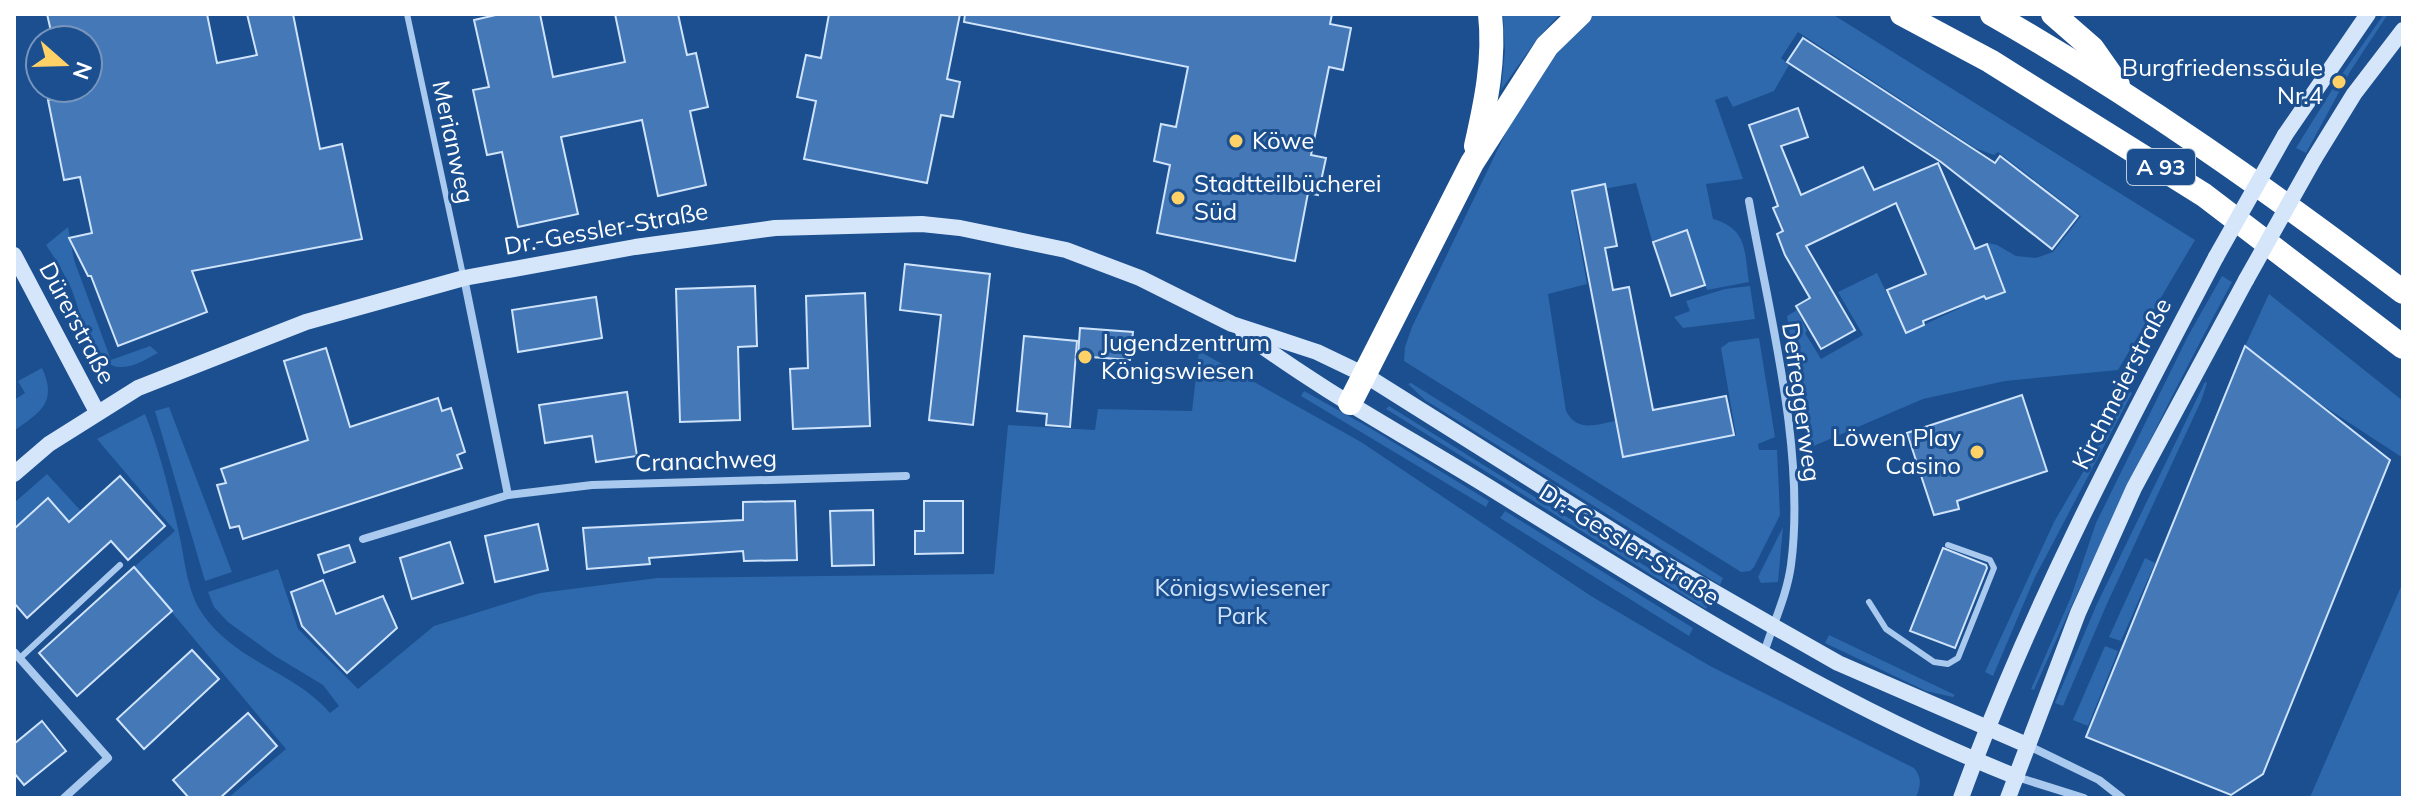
<svg xmlns="http://www.w3.org/2000/svg" width="2417" height="812" viewBox="0 0 2417 812" font-family="Mulish,sans-serif">
	<style>
		.green { fill: #2e69ad }
		.building { fill: #4478b7; stroke: #cfe3fa; stroke-width: 2 }
		.lines { fill: none; stroke-linecap: round; stroke-linejoin: round }
		.lane { stroke: #a9c9ee; stroke-width: 6 }
		.street { stroke: #a9c9ee; stroke-width: 8 }
		.secondary { stroke: #d6e6fa; stroke-width: 16 }
		.highway { stroke: #fff; stroke-width: 24 }
		.secondary-bridge { stroke: #d6e6fa; stroke-width: 16 }
		.poi-dot { fill: #ffd166; stroke: #1b4f8f; stroke-width: 3 }
		.labels { text-anchor: middle; stroke-width: 6; stroke-linejoin: round; paint-order: stroke }
		.shield { fill: #1b4f8f; stroke: #bbcadd; stroke-width: 2 }
		.shield-label { font-size: 22px; font-weight: bold; fill: #fff }
		.poi-label { font-size: 24px; fill: #fff; stroke: #1b4f8f; text-anchor: start }
		.street-label { font-size: 24px; fill: #fff; stroke: #1b4f8f }
		.park-label { font-size: 24px; fill: #cfe3fa; stroke: #1b4f8f }
	</style>
	<rect width="100%" height="100%" fill="#1b4f8f"/>
	<g class="green">
		<path d="M1503 14H1560L1537 39 1501 90 1505 51Z"/>
		<path d="M1593 14H1832L2195 240 2118 370 2005 381 1923 399 1809 448 1787 316 1797 310 1807 331 1805 333 1821 359 1863 335 1838 292 1877 273 1906 333 1960 308 1957 300 2003 283 1991 252 1965 261 1973 248 1988 243 1997 245 2016 256 2036 258 2053 252 2081 216 1998 152 1994 155 1975 148 1798 32 1781 58 1789 65 1774 91 1733 107 1727 96 1715 100 1743 179 1706 184 1713 219C1748 229 1744 251 1749 282L1707 290 1687 230 1652 241 1636 183 1571 195 1587 284 1548 294 1566 411C1577 432 1595 425 1615 421L1623 458 1736 435 1721 348 1729 342 1759 338 1775 437 1758 444 1759 450H1777L1780 515 1754 567 1750 571 1741 572 1404 361 1405 347 1412 327 1525 93 1551 53Z"/>
		<path d="M2384 14H2388L2351 70 2306 153 2296 148 2340 77Z"/>
		<path d="M68 227 74 260 111 360 150 346 158 353C148 358 134 367 123 367 89 369 81 310 71 288 64 273 55 258 46 245Z"/>
		<path d="M2222 276 2232 282C2160 415 2095 551 2034 690L2031 689 2071 597 2096 523 2188 336Z"/>
		<path d="M1750 286 1755 319 1683 328 1674 317 1690 311 1686 301 1725 289Z"/>
		<path d="M2269 294 2403 401V458L2313 399 2245 346Z"/>
		<path d="M1199 351 1361 442 1591 596 1710 666 1914 768C1923 779 1920 786 1916 798H228L286 749 134 567 175 531 97 439 145 414C160 451 170 494 179 533 185 561 187 593 204 616 238 663 295 672 330 713L339 706 323 685 275 656 228 622 214 607 208 592 278 569 298 629 358 689 434 626 540 593 657 578 994 574 1008 425 1095 430 1098 409 1192 411Z"/>
		<path d="M42 368C58 403 40 412 14 431V400L25 393 18 381Z"/>
		<path d="M2205 382 2207 383 2201 401 2106 606 2063 706 2055 703 2096 606Z"/>
		<path d="M1411 383 1723 578 1720 585 1425 400 1408 384Z"/>
		<path d="M1304 391 1370 428 1489 501 1486 507 1301 396Z"/>
		<path d="M2130 391 2132 393 2035 577 1993 676 1985 672 2054 522Z"/>
		<path d="M1389 406 1708 605 1706 609 1386 409Z"/>
		<path d="M169 407 232 572 205 581 155 411Z"/>
		<path d="M47 474 81 511 69 521 47 498 14 529V503Z"/>
		<path d="M1505 511 1693 628 1689 636 1500 518Z"/>
		<path d="M1783 527 1778 582 1761 583 1758 577Z"/>
		<path d="M2145 558 2155 563 2121 641 2109 637Z"/>
		<path d="M2403 582V798H2308L2311 795Z"/>
		<path d="M1829 635 1955 695 1953 697 1926 691 1825 643Z"/>
		<path d="M2105 646 2118 651 2088 726 2073 720Z"/>
	</g>
	<g class="building">
		<path d="M47 14H207L217 63 257 55 247 14H293L320 149 342 144 362 239 192 271 207 312 118 346 91 276H88L69 238 92 233 80 177 64 180 48 100 64 97 62 88H88V40H53Z"/>
		<path d="M500 14H540L553 77 625 62 615 14H678L687 55 696 53 708 107 690 111 706 185 658 196 642 120 561 137 578 214 518 227 502 152 487 155 473 90 489 87 474 20Z"/>
		<path d="M829 14H960L947 79 960 82 953 117 941 115 927 183 804 159 816 101 797 97 806 55 821 58Z"/>
		<path d="M965 14H1332L1330 24 1351 28 1343 70 1329 67 1311 155 1326 158 1318 195 1308 193 1295 261 1157 233 1170 165 1154 161 1161 124 1176 127 1188 67 964 22Z"/>
		<path d="M1803 38 1995 163 2000 156 2078 216 2052 249 1941 162 1787 62Z"/>
		<path d="M1798 108 1808 137 1781 146 1801 195 1863 167 1874 190 1938 163 1975 249 1987 244 2005 292 1986 299 1984 296 1923 321 1924 325 1906 333 1887 290 1926 274 1896 203 1806 246 1855 330 1821 349 1796 306 1810 298 1785 255 1777 234 1783 231 1773 208 1778 206 1749 125Z"/>
		<path d="M1605 184 1617 246 1605 248 1613 290 1629 287 1653 410 1726 396 1734 435 1623 457 1572 191Z"/>
		<path d="M1687 230 1705 285 1671 296 1653 242Z"/>
		<path d="M905 264 990 274 973 425 929 420 941 315 900 310Z"/>
		<path d="M755 286 757 346 738 347 740 420 680 422 676 289Z"/>
		<path d="M865 293 870 426 793 429 790 369 808 368 806 296Z"/>
		<path d="M596 297 602 338 518 352 512 310Z"/>
		<path d="M1080 328 1133 332 1130 360 1078 356Z"/>
		<path d="M1024 336 1077 341 1070 427 1046 425 1047 414 1017 411Z"/>
		<path d="M2245 346 2390 460 2263 774 2231 795 2086 737Z"/>
		<path d="M326 348 350 427 438 398 442 411 451 408 465 452 457 455 462 468 243 539 239 526 230 528 217 485 226 483 221 469 308 440 284 361Z"/>
		<path d="M627 392 637 456 596 462 592 436 545 443 539 405Z"/>
		<path d="M2022 395 2047 471 1957 501 1959 509 1934 515 1907 433Z"/>
		<path d="M120 476 165 526 128 560 111 541 27 618 14 603V529L48 498 69 522Z"/>
		<path d="M795 501 797 560 744 561 743 551 649 558 650 564 587 569 583 528 743 520V502Z"/>
		<path d="M924 501H963V553L915 554V531H924Z"/>
		<path d="M873 510 874 565 832 566 830 511Z"/>
		<path d="M538 524 548 570 495 582 485 536Z"/>
		<path d="M450 542 463 583 412 599 400 558Z"/>
		<path d="M349 545 355 562 324 573 318 555Z"/>
		<path d="M1943 548 1986 565 1987 568 1955 648 1910 631Z"/>
		<path d="M134 567 172 611 77 696 39 653Z"/>
		<path d="M323 580 336 614 383 596 397 628 347 673 302 626 291 592Z"/>
		<path d="M192 650 219 679 144 749 117 719Z"/>
		<path d="M248 713 277 746 220 798H189L173 780Z"/>
		<path d="M42 721 66 751 24 785 14 773V744Z"/>
	</g>
	<g class="lines">
		<g class="lane">
			<path d="M407 14 463 275"/>
			<path d="M1869 602 1886 629 1934 662 1948 664 1958 658 1994 568 1990 560 1948 545"/>
			<path d="M20 658 120 565"/>
		</g>
		<g class="street">
			<path d="M1749 201C1769 314 1806 451 1791 565 1787 595 1773 624 1764 653"/>
			<path d="M464 278 508 495"/>
			<path d="M363 539 508 495 592 485 906 476"/>
			<path d="M14 652 108 758 64 798"/>
			<path d="M2027 745 2099 780 2122 798"/>
			<path d="M2017 777 2084 798"/>
		</g>
		<g class="secondary">
			<path d="M2285 135 2368 14"/>
			<path d="M2314 159 2354 94 2403 30"/>
			<path d="M14 255 97 412"/>
			<path d="M1243 332C1324 393 1414 440 1500 494 1667 597 1833 705 2017 777"/>
			<path d="M14 474 49 444 138 388 306 322 464 278 635 247 775 228 922 224 960 228 1066 250 1140 278 1232 324 1317 352 1365 375 1667 565 1773 626 1838 663 2027 745"/>
			<path d="M1961 798C2029 610 2123 433 2216 257"/>
			<path d="M2008 798 2078 613 2134 488 2246 280"/>
		</g>
		<g class="highway">
			<path d="M1902 14 1990 61 2204 195 2403 347"/>
			<path d="M1992 14C2136 96 2271 192 2403 292"/>
			<path d="M2053 14 2092 48 2118 85"/>
			<path d="M1476 146C1486 102 1495 59 1490 14"/>
			<path d="M1350 403 1472 163 1547 46 1580 14"/>
		</g>
		<g class="secondary-bridge">
			<path d="M2216 257 2285 135"/>
			<path d="M2246 280 2314 159"/>
		</g>
	</g>
	<g class="poi-dot">
		<circle cx="2339" cy="82" r="8"/>
		<circle cx="1236" cy="141" r="8"/>
		<circle cx="1178" cy="198" r="8"/>
		<circle cx="1085" cy="357" r="8"/>
		<circle cx="1977" cy="452" r="8"/>
	</g>
	<g class="labels">
		<rect class="shield" x="2127" y="149" width="68" height="36" rx="6"/>
		<g class="shield-label">
			<text x="2161" y="175">A 93</text>
		</g>
		<g class="poi-label">
			<text x="2323" y="76" text-anchor="end">Burgfriedenssäule<tspan x="2323" dy="28">Nr.4</tspan></text>
			<text x="1252" y="149">Köwe</text>
			<text x="1194" y="192">Stadtteilbücherei<tspan x="1194" dy="28">Süd</tspan></text>
			<text x="1101" y="351">Jugendzentrum<tspan x="1101" dy="28">Königswiesen</tspan></text>
			<text x="1961" y="446" text-anchor="end">Löwen Play<tspan x="1961" dy="28">Casino</tspan></text>
		</g>
		<g class="street-label">
			<text transform="translate(453 142) rotate(78)" y="8">Merianweg</text>
			<text transform="translate(606 229) rotate(-10)" y="8">Dr.-Gessler-Straße</text>
			<text transform="translate(77 323) rotate(62)" y="8">Dürerstraße</text>
			<text transform="translate(2122 384) rotate(-63)" y="8">Kirchmeierstraße</text>
			<text transform="translate(1801 402) rotate(82)" y="8">Defreggerweg</text>
			<text transform="translate(706 461) rotate(-2)" y="8">Cranachweg</text>
			<text transform="translate(1629 545) rotate(32)" y="8">Dr.-Gessler-Straße</text>
		</g>
		<g class="park-label">
			<text x="1242" y="596">Königswiesener<tspan x="1242" dy="28">Park</tspan></text>
		</g>
	</g>
	<rect width="2417" height="812" fill="none" stroke="#ffffff" stroke-width="32"/>
	<g transform="translate(64 64) rotate(110)"><circle r="38" fill="#1b4f8f" stroke="#7695bc" stroke-width="2"/>
	<path d="M0-6L14 30L0 20L-14 30Z" fill="#ffd166"/>
	<text y="-12" font-size="22" font-weight="bold" text-anchor="middle" fill="#ffffff">N</text>
	</g>
</svg>
